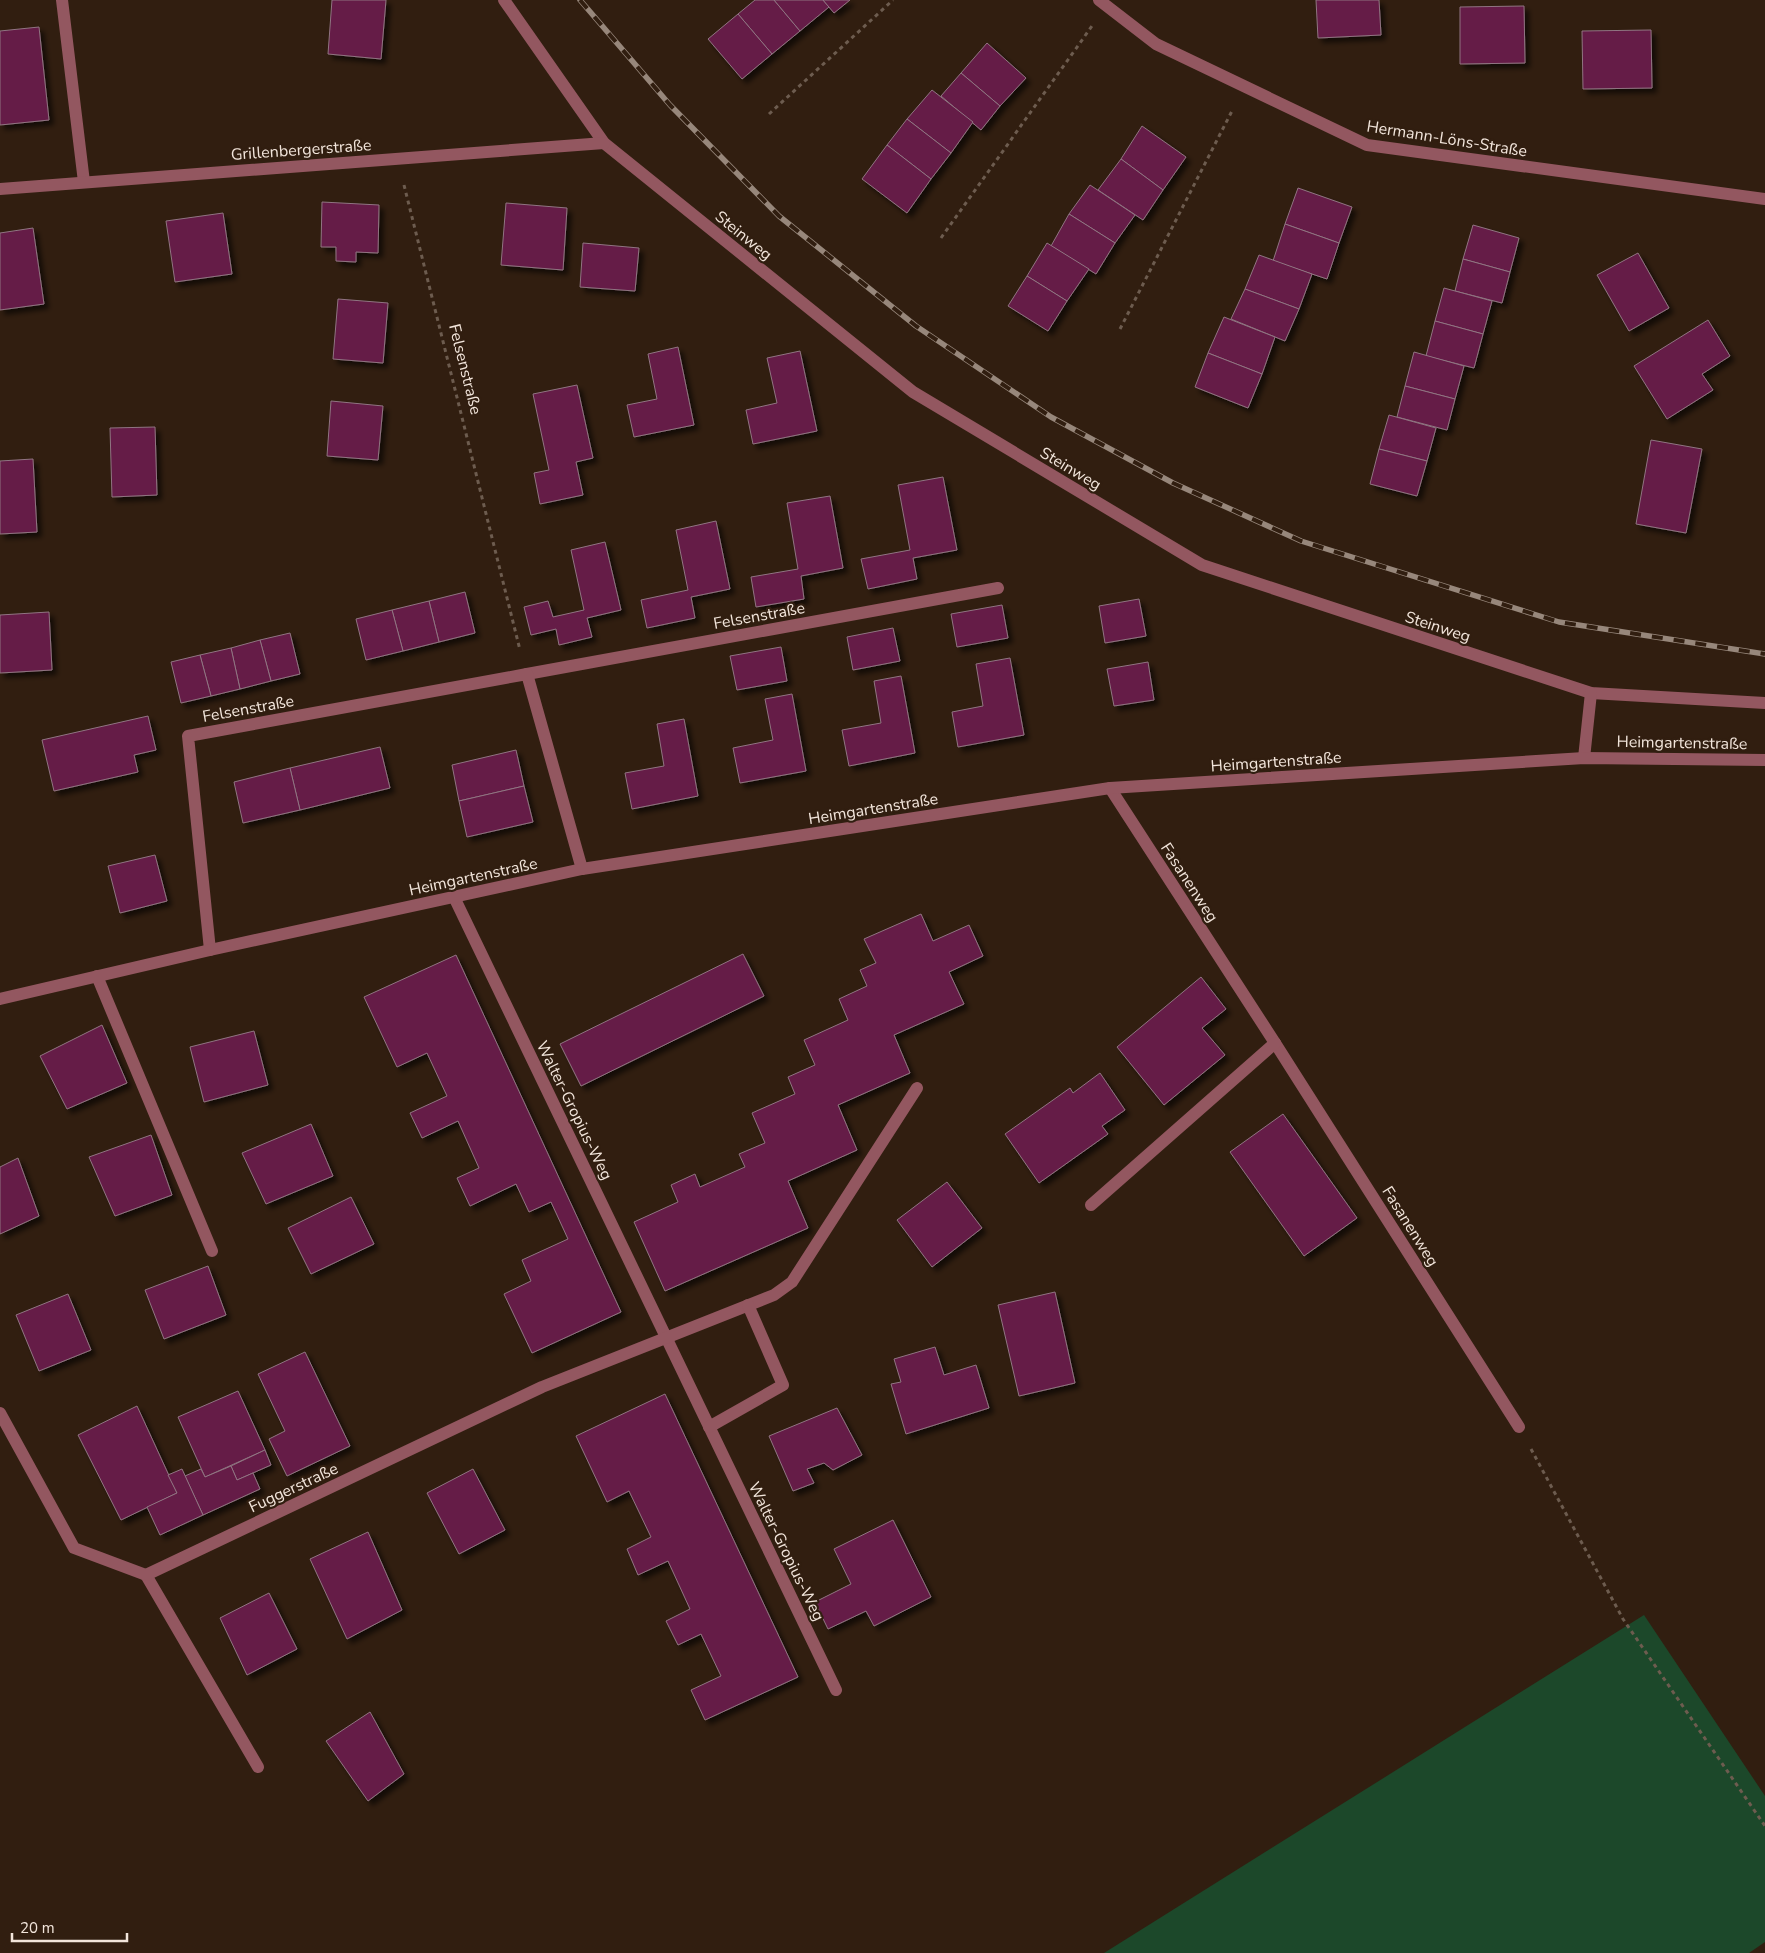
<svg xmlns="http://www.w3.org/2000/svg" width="1765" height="1953" viewBox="0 0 1765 1953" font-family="'Nunito Sans',sans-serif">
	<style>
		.green { fill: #1c482a }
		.building { fill: #651a46; stroke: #907582; filter: url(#shadow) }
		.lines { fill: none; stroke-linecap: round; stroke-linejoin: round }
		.path { stroke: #6d5c4f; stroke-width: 3; stroke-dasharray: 4 4; stroke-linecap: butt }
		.lane { stroke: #935760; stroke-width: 12 }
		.street { stroke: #935760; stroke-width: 12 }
		.rail-casing { stroke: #97877b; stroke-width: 5.5 }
		.rail { stroke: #311e10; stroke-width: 4; stroke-dasharray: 11; stroke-linecap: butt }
		.labels { text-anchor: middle; stroke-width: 4.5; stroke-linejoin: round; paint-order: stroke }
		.street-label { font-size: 16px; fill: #f2e5db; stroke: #311e10 }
	</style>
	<defs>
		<filter id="shadow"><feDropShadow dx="4.5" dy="4.5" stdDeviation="2.5" flood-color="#0009"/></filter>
	</defs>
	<rect width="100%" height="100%" fill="#311e10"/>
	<path class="green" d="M1644 1615 1765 1796V1942L1749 1953H1104Z"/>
	<g class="building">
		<path d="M332 0H386L381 59 328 54Z"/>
		<path d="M755 0H774L800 31 772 54 738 14Z"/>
		<path d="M774 0H823L829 7 800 31Z"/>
		<path d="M823 0H850L834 13Z"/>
		<path d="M1316 0H1379L1381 35 1318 38Z"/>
		<path d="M1524 6 1525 63 1460 64V7Z"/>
		<path d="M738 14 772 54 742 79 708 39Z"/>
		<path d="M39 27 49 120 0 125V31Z"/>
		<path d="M1651 30 1652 88 1583 89 1582 31Z"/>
		<path d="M987 43 1026 78 1000 106 961 73Z"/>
		<path d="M961 73 1000 106 981 130 941 96Z"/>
		<path d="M932 90 973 122 951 153 907 119Z"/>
		<path d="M907 119 951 153 931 179 887 145Z"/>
		<path d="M1142 126 1186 157 1163 190 1121 159Z"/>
		<path d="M887 145 931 179 907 213 862 179Z"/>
		<path d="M1121 159 1163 190 1143 220 1098 190Z"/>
		<path d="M1090 185 1135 215 1115 243 1069 214Z"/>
		<path d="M1298 188 1352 207 1339 243 1285 224Z"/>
		<path d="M322 202 379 205 378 253 356 252V262L336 261V247H321Z"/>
		<path d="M506 203 567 208 563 270 501 265Z"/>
		<path d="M223 213 232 274 175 282 166 221Z"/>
		<path d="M1069 214 1115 243 1096 274 1051 246Z"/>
		<path d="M1285 224 1339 243 1327 279 1273 261Z"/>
		<path d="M1473 225 1519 238 1510 272 1463 259Z"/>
		<path d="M33 228 44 304 0 310V233Z"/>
		<path d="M583 243 639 248 635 291 580 287Z"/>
		<path d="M1047 243 1089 269 1067 301 1027 276Z"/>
		<path d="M1638 253 1669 308 1629 331 1597 275Z"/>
		<path d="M1259 255 1312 274 1299 309 1245 289Z"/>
		<path d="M1463 259 1510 272 1502 303 1455 291Z"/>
		<path d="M1027 276 1067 301 1048 331 1008 306Z"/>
		<path d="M1444 288 1492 301 1483 334 1435 321Z"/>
		<path d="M1245 289 1299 309 1285 341 1231 319Z"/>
		<path d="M338 299 388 303 383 363 333 359Z"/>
		<path d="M1224 317 1275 337 1262 374 1208 353Z"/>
		<path d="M1708 320 1730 356 1702 374 1713 390 1667 419 1634 366Z"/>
		<path d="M1435 321 1483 334 1474 368 1426 356Z"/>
		<path d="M678 347 694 425 634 437 627 405 657 399 648 354Z"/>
		<path d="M800 351 817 431 753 444 746 410 777 403 767 358Z"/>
		<path d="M1414 352 1464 366 1455 399 1405 386Z"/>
		<path d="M1208 353 1262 374 1248 408 1195 387Z"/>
		<path d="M577 385 593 458 576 462 583 495 540 504 534 473 549 470 533 394Z"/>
		<path d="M1405 386 1455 399 1447 430 1397 417Z"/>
		<path d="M331 401 383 406 378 460 327 456Z"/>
		<path d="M1389 415 1436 428 1427 461 1379 449Z"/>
		<path d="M155 427 157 495 112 497 110 428Z"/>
		<path d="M1651 440 1702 449 1686 533 1636 524Z"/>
		<path d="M1379 449 1427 461 1417 496 1370 484Z"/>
		<path d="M33 459 37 532 0 534V461Z"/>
		<path d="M943 477 957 550 913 558 917 579 868 589 861 559 910 550 898 485Z"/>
		<path d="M830 496 843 568 801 576 804 599 756 607 751 577 798 569 787 503Z"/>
		<path d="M716 521 730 589 691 597 695 618 647 628 641 600 688 590 676 530Z"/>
		<path d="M605 542 621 610 587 618 592 637 559 645 556 629 531 635 524 607 548 601 553 617 584 610 571 550Z"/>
		<path d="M465 592 475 633 439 642 429 601Z"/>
		<path d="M1139 599 1146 636 1105 643 1099 606Z"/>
		<path d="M429 601 439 642 403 651 392 610Z"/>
		<path d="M1002 605 1008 638 957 647 951 614Z"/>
		<path d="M392 610 403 651 366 660 356 619Z"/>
		<path d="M49 612 52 670 0 673V615Z"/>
		<path d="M893 628 900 661 853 670 847 637Z"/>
		<path d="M290 633 300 674 271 681 260 640Z"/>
		<path d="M260 640 271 681 240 689 231 648Z"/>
		<path d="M781 647 787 681 737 690 730 656Z"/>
		<path d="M231 648 240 689 211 696 200 655Z"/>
		<path d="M200 655 211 696 181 703 171 662Z"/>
		<path d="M1010 658 1024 735 958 747 952 712 983 706 976 664Z"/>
		<path d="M1148 662 1154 700 1114 706 1107 669Z"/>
		<path d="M901 676 915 753 849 766 842 730 881 723 874 681Z"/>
		<path d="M792 694 806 771 740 783 733 748 773 740 765 699Z"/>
		<path d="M148 716 156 750 134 755 138 772 54 791 42 740Z"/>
		<path d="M684 719 698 796 632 809 625 773 664 766 657 724Z"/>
		<path d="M380 747 390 788 300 810 290 768Z"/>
		<path d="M516 750 524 786 459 801 452 765Z"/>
		<path d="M290 768 300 810 243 823 234 782Z"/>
		<path d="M524 786 533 822 467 837 459 801Z"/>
		<path d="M155 855 167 901 120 913 108 866Z"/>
		<path d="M921 914 933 941 969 925 983 956 949 972 964 1004 894 1035 910 1073 838 1105 857 1150 788 1181 808 1228 665 1291 634 1222 678 1202 671 1185 695 1174 700 1187 745 1167 739 1154 765 1143 752 1113 795 1094 788 1077 815 1065 804 1040 848 1020 839 999 867 986 860 970 876 963 864 939Z"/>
		<path d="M743 954 764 996 581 1086 560 1044Z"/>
		<path d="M456 955 621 1312 532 1353 504 1294 531 1281 522 1260 568 1239 551 1202 529 1212 516 1184 470 1206 457 1178 479 1168 458 1121 422 1138 410 1113 447 1096 427 1053 397 1067 364 997Z"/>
		<path d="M1201 977 1226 1009 1202 1028 1225 1055 1164 1105 1117 1047Z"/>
		<path d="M102 1025 127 1083 67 1109 40 1056Z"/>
		<path d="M254 1031 268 1085 204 1102 190 1047Z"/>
		<path d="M1100 1073 1125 1110 1102 1126 1108 1134 1039 1183 1005 1134 1070 1088 1073 1093Z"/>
		<path d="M1283 1114 1357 1218 1304 1256 1230 1152Z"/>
		<path d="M311 1124 333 1176 266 1204 242 1153Z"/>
		<path d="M151 1135 172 1195 115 1216 89 1157Z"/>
		<path d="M18 1158 39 1216 0 1234V1167Z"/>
		<path d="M947 1182 982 1228 932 1267 897 1220Z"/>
		<path d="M351 1197 374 1244 311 1274 288 1228Z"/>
		<path d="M208 1266 226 1315 164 1339 145 1290Z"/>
		<path d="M1055 1292 1075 1383 1019 1396 998 1305Z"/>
		<path d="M68 1294 91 1350 39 1371 16 1315Z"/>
		<path d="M935 1347 944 1375 976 1365 989 1408 906 1434 891 1384 901 1382 894 1359Z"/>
		<path d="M305 1352 350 1446 287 1476 269 1439 285 1431 258 1374Z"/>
		<path d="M238 1391 265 1450 205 1477 178 1417Z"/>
		<path d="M665 1394 798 1677 705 1720 691 1690 721 1676 701 1634 678 1645 666 1621 690 1609 668 1561 638 1575 627 1549 651 1537 629 1491 607 1502 576 1436Z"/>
		<path d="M137 1406 177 1493 121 1520 78 1435Z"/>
		<path d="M837 1408 862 1455 833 1470 824 1463 807 1469 814 1483 793 1491 769 1436Z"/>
		<path d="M265 1450 271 1465 237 1480 231 1466Z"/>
		<path d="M231 1466 237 1480 253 1473 260 1489 203 1515 185 1476 201 1469 205 1477Z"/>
		<path d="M182 1469 203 1515 160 1535 147 1507 177 1493 168 1475Z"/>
		<path d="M473 1469 505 1530 459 1554 427 1493Z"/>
		<path d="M893 1520 931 1597 874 1626 866 1611 828 1629 815 1602 851 1584 834 1549Z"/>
		<path d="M368 1532 402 1610 347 1639 310 1559Z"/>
		<path d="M269 1593 297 1649 247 1675 220 1618Z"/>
		<path d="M370 1712 404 1774 368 1801 326 1741Z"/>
	</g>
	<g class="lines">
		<g class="path">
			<path d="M769 114 893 0"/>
			<path d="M404 185 520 650"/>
			<path d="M941 238 1092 26"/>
			<path d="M1120 329 1233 109"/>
			<path d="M1531 1449 1623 1619 1765 1826"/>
		</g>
		<g class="lane">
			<path d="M62 0 84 182"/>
			<path d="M97 976 212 1251"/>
			<path d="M146 1575 258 1767"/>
		</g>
		<g class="street">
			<path d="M504 0 604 143 913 392 1202 565 1591 693 1765 703"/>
			<path d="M1099 0 1156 44 1367 145 1765 199"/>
			<path d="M0 189 604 143"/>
			<path d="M527 674 998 588"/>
			<path d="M1584 758 1591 693"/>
			<path d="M1110 788 1275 1043 1519 1427"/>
			<path d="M454 897 836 1690"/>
			<path d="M210 950 188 736 527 674 582 869"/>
			<path d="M0 999 210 950 582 869 1110 788 1584 758 1765 760"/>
			<path d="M1091 1205 1275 1043"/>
			<path d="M0 1413 74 1548 146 1575 542 1387 774 1295 792 1282 917 1088"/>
			<path d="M709 1427 783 1385 748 1305"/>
		</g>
		<g class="rail-casing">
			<path id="rail" d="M580 0 670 105 779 216 916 326 1051 417 1173 483 1301 541 1559 622 1765 654"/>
		</g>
		<use href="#rail" class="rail"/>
	</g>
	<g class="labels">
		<g class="street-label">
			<text transform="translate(1447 138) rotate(9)" y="6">Hermann-Löns-Straße</text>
			<text transform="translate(301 149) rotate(-4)" y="6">Grillenbergerstraße</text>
			<text transform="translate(744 235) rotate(39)" y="6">Steinweg</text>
			<text transform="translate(466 369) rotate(76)" y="6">Felsenstraße</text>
			<text transform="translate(1071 468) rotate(31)" y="6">Steinweg</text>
			<text transform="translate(759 615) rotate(-10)" y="6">Felsenstraße</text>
			<text transform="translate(1438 626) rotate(18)" y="6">Steinweg</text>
			<text transform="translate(248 708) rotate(-10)" y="6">Felsenstraße</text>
			<text transform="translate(1682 742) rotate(1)" y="6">Heimgartenstraße</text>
			<text transform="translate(1276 761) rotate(-4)" y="6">Heimgartenstraße</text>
			<text transform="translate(873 808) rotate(-9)" y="6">Heimgartenstraße</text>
			<text transform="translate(473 876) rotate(-12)" y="6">Heimgartenstraße</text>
			<text transform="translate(1190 882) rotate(57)" y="6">Fasanenweg</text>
			<text transform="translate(575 1110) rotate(64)" y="6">Walter-Gropius-Weg</text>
			<text transform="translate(1411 1226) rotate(58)" y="6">Fasanenweg</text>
			<text transform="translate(293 1487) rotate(-25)" y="6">Fuggerstraße</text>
			<text transform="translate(787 1551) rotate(64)" y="6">Walter-Gropius-Weg</text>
		</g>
	</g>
	<path d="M12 1933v8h115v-8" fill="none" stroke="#f2e5db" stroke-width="2.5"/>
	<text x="20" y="1933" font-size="15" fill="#f2e5db" stroke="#311e10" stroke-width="4" paint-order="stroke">20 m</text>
</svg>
